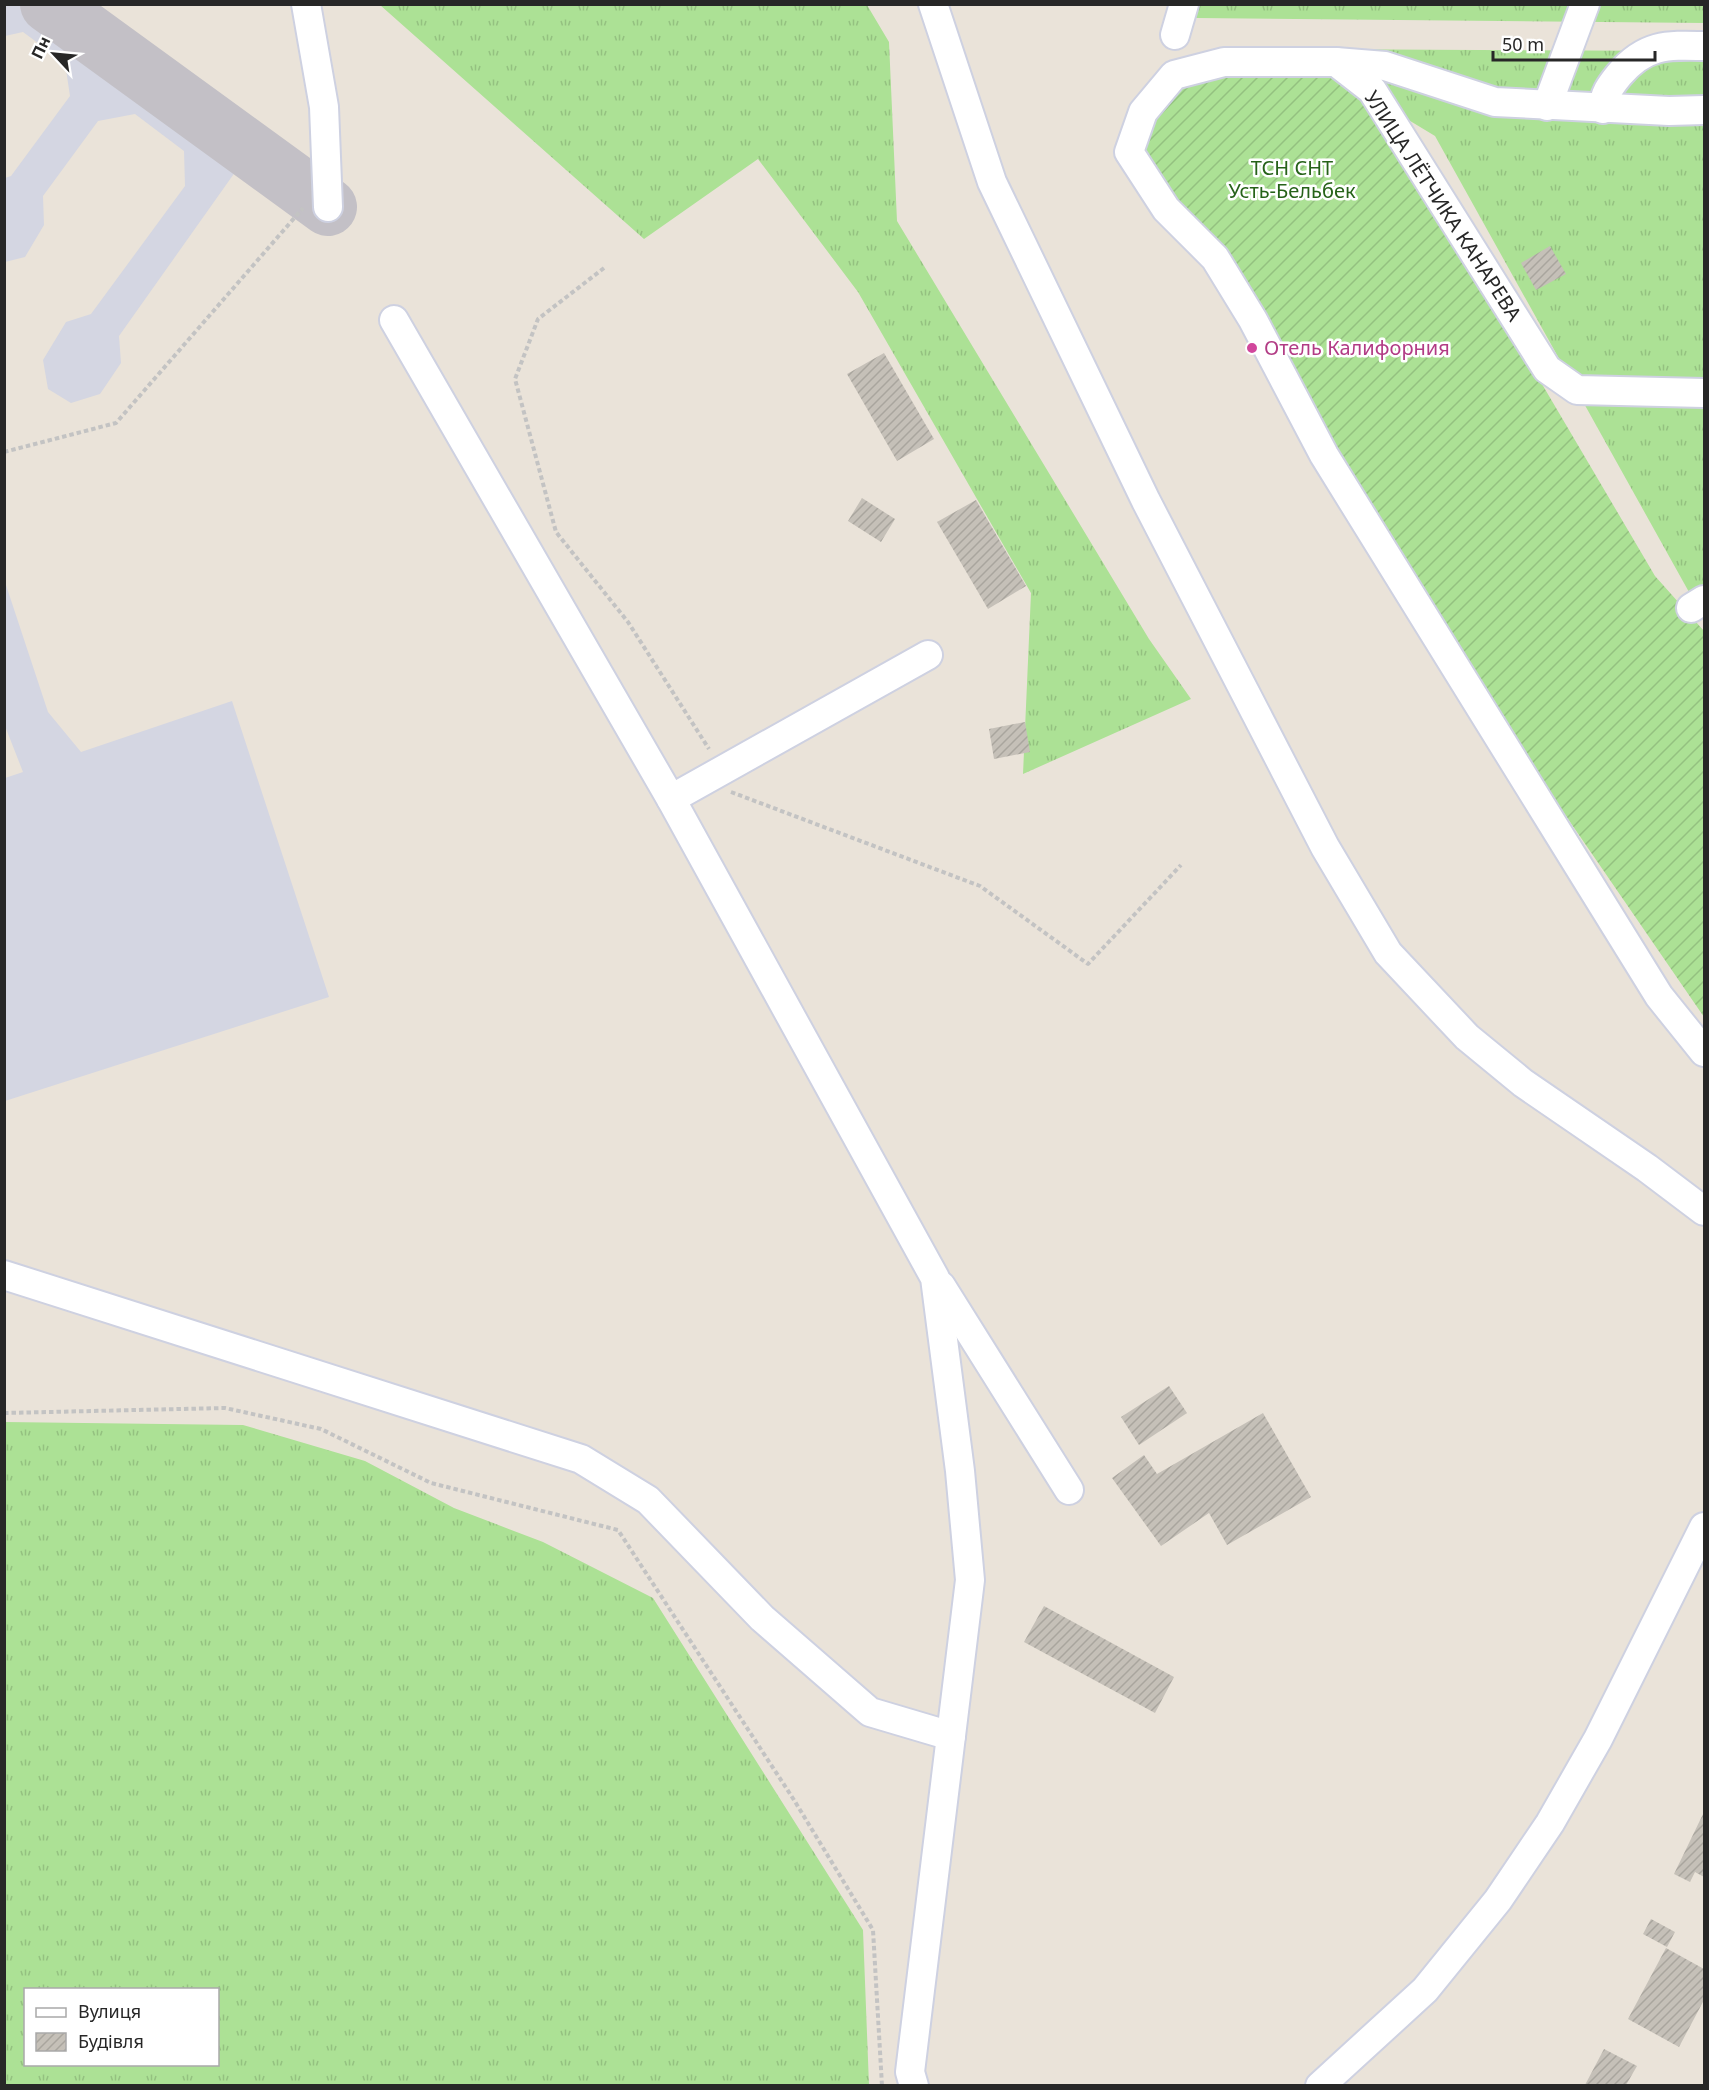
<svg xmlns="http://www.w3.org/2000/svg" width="1709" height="2090" viewBox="0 0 1709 2090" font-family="'Noto Sans',sans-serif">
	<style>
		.airport { fill: #d4d6e2 }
		.grass { fill: url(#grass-tufts); fill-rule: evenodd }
		.garden { fill: url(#garden-furrows) }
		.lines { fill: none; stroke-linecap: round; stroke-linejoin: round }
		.taxiway { stroke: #c3c0c6; stroke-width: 58 }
		.building { fill: url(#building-hatch) }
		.minor-casing { stroke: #ced1e1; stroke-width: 32 }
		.path { stroke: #c3c3c3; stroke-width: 4; stroke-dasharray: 4.5 3; stroke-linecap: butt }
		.minor { stroke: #fff; stroke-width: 28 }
		.hotel-dot { fill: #d1479c; stroke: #fff; stroke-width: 2 }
		.labels { text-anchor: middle; stroke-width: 5; stroke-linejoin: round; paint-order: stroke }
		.park-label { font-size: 20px; fill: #266219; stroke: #fff }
		.street-label { font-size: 20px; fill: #272727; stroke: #fff }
		.hotel-label { font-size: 20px; fill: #b23c85; stroke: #fff; text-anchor: start }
	</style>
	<defs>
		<pattern id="grass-tufts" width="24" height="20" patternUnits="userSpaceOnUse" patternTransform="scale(1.5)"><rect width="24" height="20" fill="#ace195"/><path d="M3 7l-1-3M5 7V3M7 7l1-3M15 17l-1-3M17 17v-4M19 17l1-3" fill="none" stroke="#94c180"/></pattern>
		<pattern id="garden-furrows" width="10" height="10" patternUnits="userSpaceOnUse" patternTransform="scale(1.5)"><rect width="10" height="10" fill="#ace195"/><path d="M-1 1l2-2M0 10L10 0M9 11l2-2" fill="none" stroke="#94c180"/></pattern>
		<pattern id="building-hatch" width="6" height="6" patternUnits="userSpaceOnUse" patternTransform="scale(1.5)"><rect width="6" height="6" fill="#c5c0b8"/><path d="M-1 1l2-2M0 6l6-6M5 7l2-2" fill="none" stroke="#a9a59e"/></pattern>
	</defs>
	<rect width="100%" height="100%" fill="#eae3d9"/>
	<g class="airport">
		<path d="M5 4 63 5 255 144 119 336 121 363 100 394 71 403 48 389 43 360 66 322 91 314 185 186 184 151 135 114 98 121 43 196 44 225 25 257 5 262V178L11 176 70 96 65 63 23 32 5 36Z"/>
		<path d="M4 579 48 712 81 752 232 701 329 997 5 1101V778L23 772 5 726Z"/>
	</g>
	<g class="grass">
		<path d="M1704 4V23L1196 18 1190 5Z"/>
		<path d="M380 5H867L889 42 897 221 1149 639 1191 699 1023 774 1031 593 858 292 758 159 644 239Z"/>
		<path d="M1291 49 1704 51V619L1435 136Z"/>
		<path d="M5 1422 243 1425 365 1461 454 1508 543 1542 653 1598 863 1930 869 2085H5ZM26 1990H218V2064H26Z"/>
	</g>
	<path class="garden" d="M1334 66 1370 92 1655 576 1704 631V1017L1533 768 1136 152 1175 80Z"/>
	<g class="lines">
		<path class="taxiway" d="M49 4 328 207"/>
	</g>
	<g class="building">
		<path d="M1550 246 1566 274 1536 290 1521 263Z"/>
		<path d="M884 353 934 439 897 461 847 374Z"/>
		<path d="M862 498 895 519 881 542 848 521Z"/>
		<path d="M976 500 1026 586 988 609 937 522Z"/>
		<path d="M1025 722 1030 752 994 759 989 729Z"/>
		<path d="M1169 1386 1187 1413 1139 1445 1121 1417Z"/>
		<path d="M1263 1413 1311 1497 1227 1545 1209 1513 1161 1546 1112 1478 1144 1455 1157 1474Z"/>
		<path d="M1044 1606 1174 1677 1155 1713 1024 1642Z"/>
		<path d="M1704 1812V1877L1695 1872 1690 1882 1674 1874Z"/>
		<path d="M1651 1919 1675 1932 1667 1947 1643 1934Z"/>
		<path d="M1666 1948 1704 1969V2000L1679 2047 1628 2019Z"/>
		<path d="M1604 2049 1637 2066 1626 2085H1585Z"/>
	</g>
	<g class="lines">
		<g class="minor-casing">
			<g id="minor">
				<path d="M306 4 324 107 328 207"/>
				<path d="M933 4 992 182 1146 501 1325 847 1388 953 1467 1037 1523 1083 1647 1168 1704 1211"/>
				<path d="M1175 35 1184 4"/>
				<path d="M1336 62 1385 66 1495 102 1669 111 1704 110"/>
				<path d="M1547 106 1585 4"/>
				<path d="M1603 109C1604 94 1610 86 1619 75 1645 44 1667 45 1704 46"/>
				<path d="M394 320 671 799 935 1278 960 1471 970 1580 910 2072 914 2086"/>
				<path d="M1704 393 1577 390 1547 369 1372 90 1336 62H1224L1174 75 1143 112 1129 152 1166 209 1215 258 1253 320 1324 455 1659 996 1704 1052"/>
				<path d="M1691 608 1704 600"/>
				<path d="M671 799 928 655"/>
				<path d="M4 1275 581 1459 648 1500 762 1618 870 1712 951 1736"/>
				<path d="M941 1286 1069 1490"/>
				<path d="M1320 2086 1425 1990 1498 1900 1550 1823 1598 1739 1704 1527"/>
			</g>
		</g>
		<g class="path">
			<path d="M604 268 538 319 515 379 556 532 628 622 709 749"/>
			<path d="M4 452 116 423 303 208"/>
			<path d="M731 792 980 886 1088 964 1181 865"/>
			<path d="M4 1413 225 1408 321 1429 431 1483 618 1530 794 1800 873 1930 882 2086"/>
		</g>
		<use href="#minor" class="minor"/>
	</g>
	<circle class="hotel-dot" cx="1252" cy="348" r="6"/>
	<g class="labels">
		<g class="park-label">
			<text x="1292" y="175">ТСН СНТ<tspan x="1292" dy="23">Усть-Бельбек</tspan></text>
		</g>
		<g class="street-label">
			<text transform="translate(1443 206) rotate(57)" y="7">УЛИЦА ЛЁТЧИКА КАНАРЕВА</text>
		</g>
		<g class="hotel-label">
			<text x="1264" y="355">Отель Калифорния</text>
		</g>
	</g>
	<rect width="1709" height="2090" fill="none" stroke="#272727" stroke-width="12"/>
	<rect x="24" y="1988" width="195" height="78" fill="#ffffff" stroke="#a9a9a9" stroke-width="1.5"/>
	<rect x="36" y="2008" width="30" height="9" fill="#ffffff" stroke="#a9a9a9" stroke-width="1.5"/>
	<text x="78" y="2018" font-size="18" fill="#272727">Вулиця</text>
	<rect x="36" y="2033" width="30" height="18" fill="url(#building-hatch)" stroke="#a9a9a9" stroke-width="1.5"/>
	<text x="78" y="2048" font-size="18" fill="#272727">Будівля</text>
	<g transform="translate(54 54) rotate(296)" stroke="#ffffff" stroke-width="4.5" paint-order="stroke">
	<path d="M0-4.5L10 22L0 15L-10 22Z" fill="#272727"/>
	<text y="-9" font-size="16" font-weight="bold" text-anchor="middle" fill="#272727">Пн</text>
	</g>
	<path d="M1493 51v9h162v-9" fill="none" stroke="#272727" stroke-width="3"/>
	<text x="1502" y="51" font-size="18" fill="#272727" stroke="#ffffff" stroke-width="4.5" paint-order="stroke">50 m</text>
</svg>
